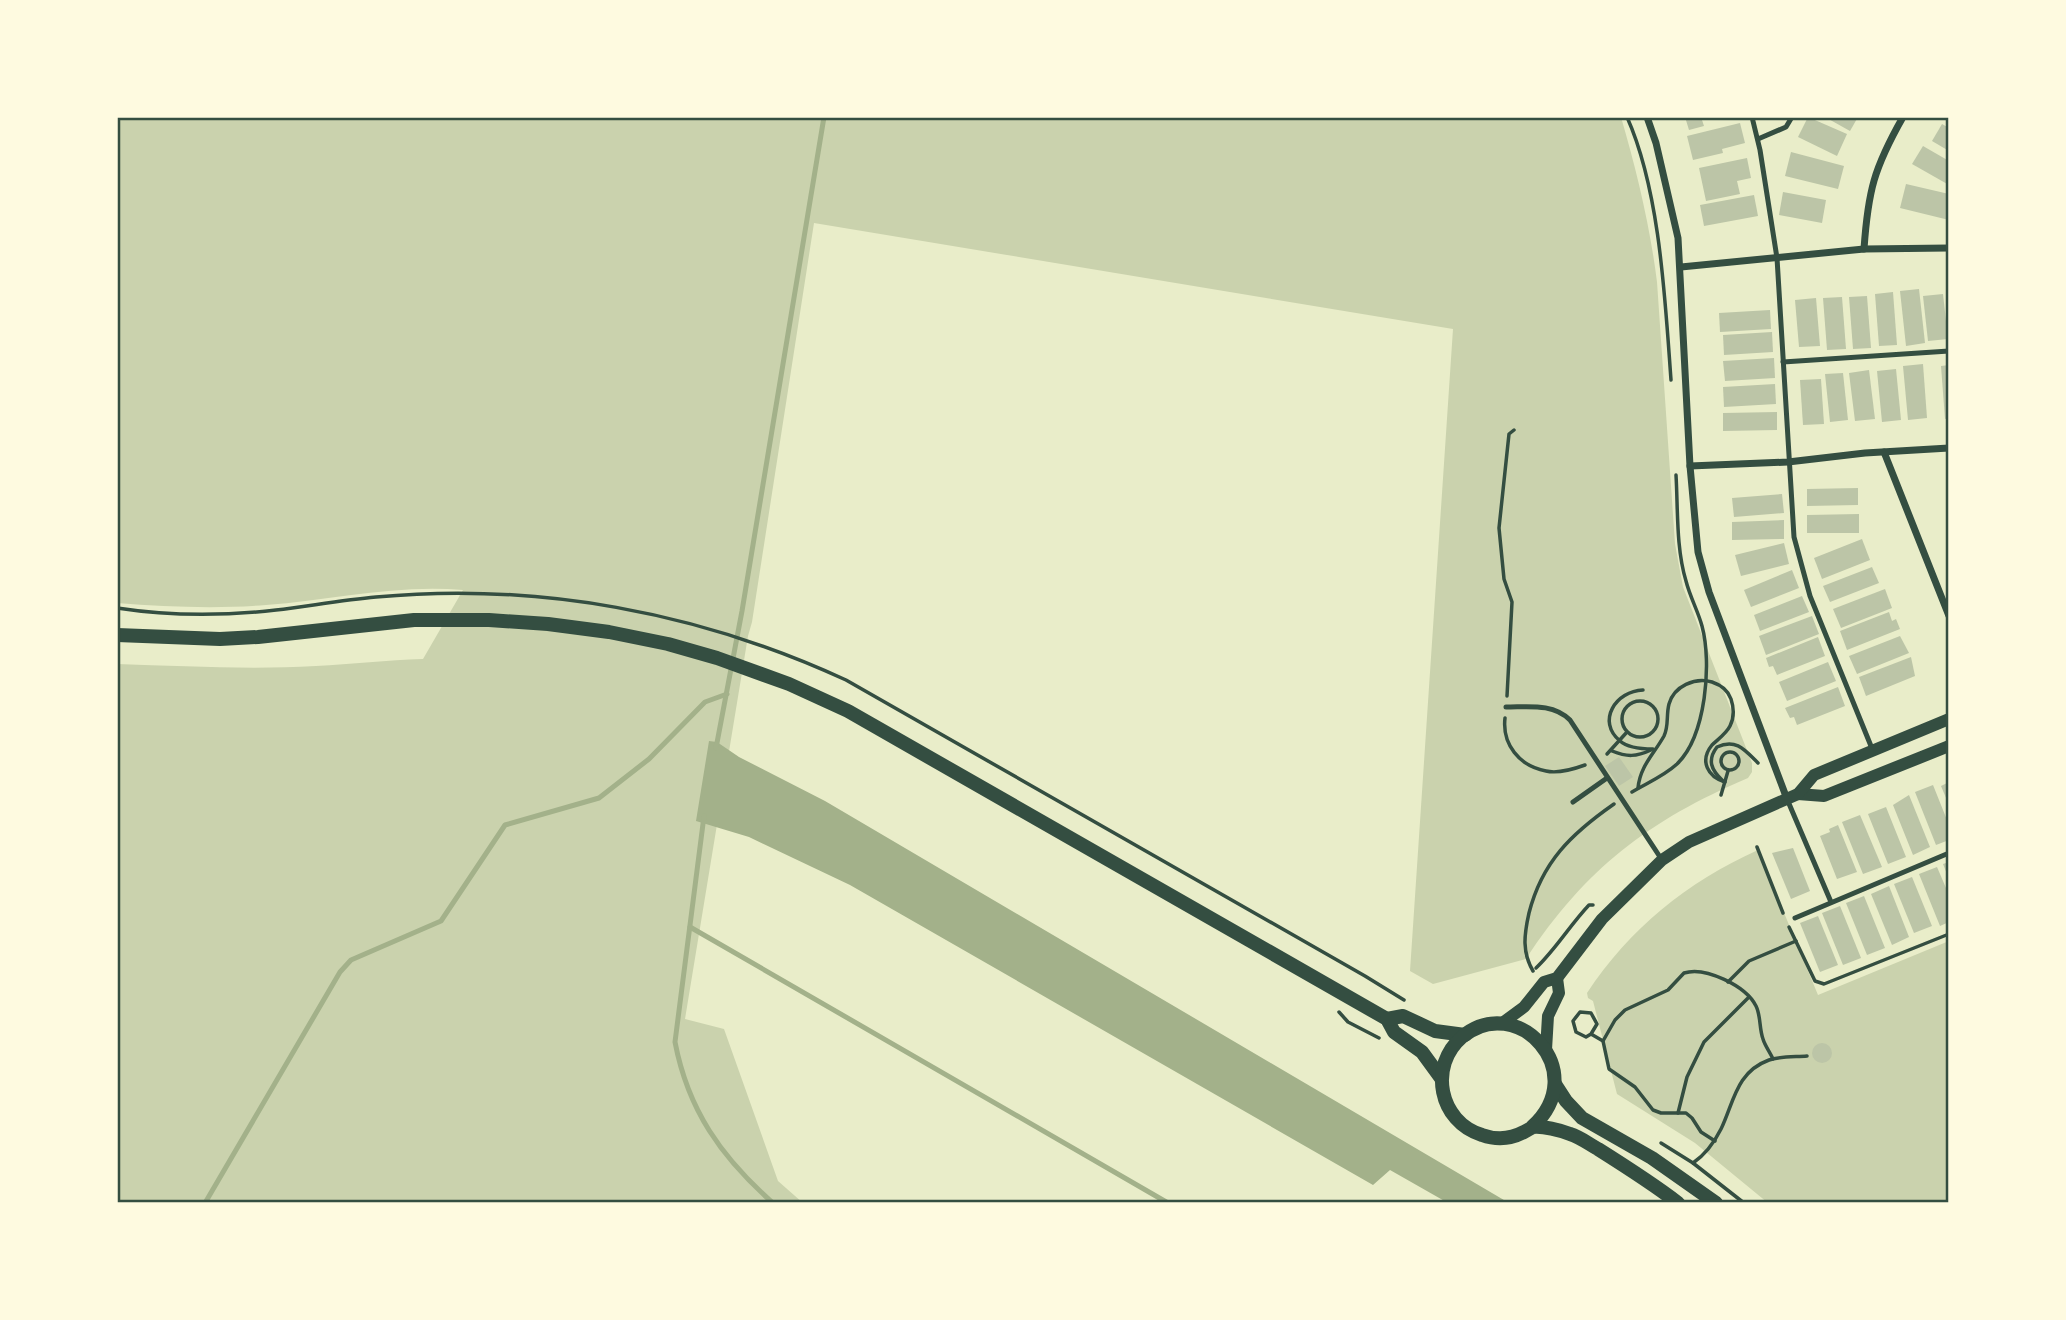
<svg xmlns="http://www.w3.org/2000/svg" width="2066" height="1320" viewBox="0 0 2066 1320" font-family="'Asap Condensed',sans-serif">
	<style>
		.green { fill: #cad2ad }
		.water { fill: #a3b18a }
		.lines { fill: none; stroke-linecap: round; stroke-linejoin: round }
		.stream { stroke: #a3b18a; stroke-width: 5 }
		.building { fill: #bcc5a7 }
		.path { stroke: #344e41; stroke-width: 3.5 }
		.service { stroke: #344e41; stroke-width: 5 }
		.minor { stroke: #344e41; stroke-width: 7 }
		.tertiary { stroke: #344e41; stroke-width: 12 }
		.secondary { stroke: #344e41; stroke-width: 14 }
		.neatline { fill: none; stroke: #344e41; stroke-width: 2.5 }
	</style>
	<rect width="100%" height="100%" fill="#e9edc9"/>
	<g class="green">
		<path d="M117 117H1621C1637 172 1650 226 1657 282L1675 544 1683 587 1752 763V772L1748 778C1649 820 1585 869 1526 959L1433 984 1410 971 1453 329 814 223 752 622 748 636 685 1019 724 1029 778 1181 803 1203H117V664C183 666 250 670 316 666 352 664 387 660 423 659L463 590C398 584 331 600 266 605 217 609 167 607 117 603Z"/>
		<path d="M1758 850 1818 995 1949 941V1203H1768L1695 1143 1617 1094 1593 1001 1588 998 1587 993C1630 928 1687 882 1758 850Z"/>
	</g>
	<path class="water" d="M709 741 717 742 739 757 825 801 1509 1203H1448L1390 1170 1373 1185 850 885 749 837 696 821Z"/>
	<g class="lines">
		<g class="stream">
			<path d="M716 748 742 611 824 117"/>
			<path d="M704 816 675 1042C688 1110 721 1157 773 1203"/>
			<path d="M690 927 1168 1203"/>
			<path d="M205 1203 340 972 351 960 441 921 505 825 599 798 649 759 705 702 727 694"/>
		</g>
	</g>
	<g class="building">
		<path d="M1685 117H1710L1711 118 1702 120 1704 126 1689 130Z"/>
		<path d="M1808 117 1847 134 1837 156 1798 137Z"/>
		<path d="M1825 117H1858L1850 131Z"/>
		<path d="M1740 123 1745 143 1722 149 1723 153 1693 160 1687 136Z"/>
		<path d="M1942 124 1949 128V151L1932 141Z"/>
		<path d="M1923 146 1949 161V185L1912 164Z"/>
		<path d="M1791 152 1844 166 1838 189 1785 176Z"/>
		<path d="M1747 158 1751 178 1737 181 1740 194 1706 201 1699 168Z"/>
		<path d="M1906 184 1949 194V220L1900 208Z"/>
		<path d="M1783 192 1826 200 1822 223 1779 215Z"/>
		<path d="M1754 195 1758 216 1704 226 1700 205Z"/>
		<path d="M1919 289 1925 343 1906 346 1900 291Z"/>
		<path d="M1893 292 1897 345 1879 346 1875 294Z"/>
		<path d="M1943 294 1948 339 1928 341 1923 296Z"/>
		<path d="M1867 296 1871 348 1853 349 1849 297Z"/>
		<path d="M1842 297 1846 349 1827 350 1823 298Z"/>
		<path d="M1816 298 1820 346 1799 347 1795 300Z"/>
		<path d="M1770 310 1771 329 1720 332 1719 313Z"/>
		<path d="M1772 332 1773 352 1724 355 1723 335Z"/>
		<path d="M1774 358 1775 378 1725 381 1723 361Z"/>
		<path d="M1923 364 1927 418 1908 420 1903 366Z"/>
		<path d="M1949 365V418L1945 419 1941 366Z"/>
		<path d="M1896 369 1901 420 1882 422 1877 371Z"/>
		<path d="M1869 370 1875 419 1855 421 1849 373Z"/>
		<path d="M1843 373 1848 420 1830 422 1825 374Z"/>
		<path d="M1821 379 1824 424 1803 425 1800 380Z"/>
		<path d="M1775 384 1776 404 1724 407 1723 387Z"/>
		<path d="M1777 412V430L1723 431V413Z"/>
		<path d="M1858 488V505L1807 506V489Z"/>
		<path d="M1782 494 1784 513 1734 517 1732 498Z"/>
		<path d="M1859 514V533H1807V515Z"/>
		<path d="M1784 520V539L1732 540V522Z"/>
		<path d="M1862 539 1870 560 1822 579 1814 558Z"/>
		<path d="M1784 543 1789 564 1741 576 1735 555Z"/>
		<path d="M1872 567 1879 583 1830 602 1823 586Z"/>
		<path d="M1792 570 1799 588 1751 607 1744 590Z"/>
		<path d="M1885 589 1892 608 1841 628 1833 609Z"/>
		<path d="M1802 596 1809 612 1760 631 1754 615Z"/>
		<path d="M1889 612 1892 621 1896 619 1900 629 1847 650 1840 631Z"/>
		<path d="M1812 616 1819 634 1766 655 1759 636Z"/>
		<path d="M1900 636 1909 653 1857 674 1849 656Z"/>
		<path d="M1818 637 1825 656 1777 675 1773 666 1769 667 1766 658Z"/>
		<path d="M1911 657 1915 676 1866 696 1859 677Z"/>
		<path d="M1828 662 1836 681 1787 701 1779 682Z"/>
		<path d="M1838 687 1845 706 1797 725 1794 717 1790 718 1785 708Z"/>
		<path d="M1619 757 1633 777 1619 786 1605 766Z"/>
		<path d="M1949 782V805L1941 786Z"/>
		<path d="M1933 785 1949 825V840L1936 845 1915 792Z"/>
		<path d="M1909 795 1930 847 1913 855 1893 805Z"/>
		<path d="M1886 807 1906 857 1888 864 1868 814Z"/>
		<path d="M1860 815 1882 867 1863 874 1842 822Z"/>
		<path d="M1838 825 1857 872 1837 879 1820 836 1830 832 1829 829Z"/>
		<path d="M1793 848 1810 891 1791 899 1772 853Z"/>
		<path d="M1949 862V879L1943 864Z"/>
		<path d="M1937 867 1949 895V922L1940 926 1919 874Z"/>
		<path d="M1912 877 1932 926 1914 933 1894 884Z"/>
		<path d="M1889 886 1909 937 1892 945 1871 894Z"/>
		<path d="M1864 896 1885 948 1867 955 1846 903Z"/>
		<path d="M1840 906 1861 958 1843 965 1822 913Z"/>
		<path d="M1818 916 1838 965 1820 972 1800 923Z"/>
		<circle cx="1822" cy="1053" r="10"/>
	</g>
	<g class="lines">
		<g class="path">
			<path d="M1627 117C1660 191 1665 299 1671 380"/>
			<path d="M117 608C169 616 224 616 276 610 309 606 343 600 376 597 537 582 699 612 846 680L1365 976 1404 1000"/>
			<path d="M1643 690C1616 691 1596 721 1620 741 1628 748 1643 749 1653 749"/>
			<path d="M1507 696 1512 602 1504 579 1499 528 1509 434 1514 430"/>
			<circle cx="1640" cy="719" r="18"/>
			<path d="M1505 718C1502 744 1519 766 1546 771 1558 774 1574 769 1585 765"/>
			<path d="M1612 751C1627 757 1636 757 1651 750"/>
			<circle cx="1730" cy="761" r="9"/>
			<path d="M1607 754 1627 732"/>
			<path d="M1723 781C1711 770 1707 760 1717 747 1736 738 1745 750 1758 763"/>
			<path d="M1638 788C1640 766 1654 754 1664 736 1669 726 1666 715 1669 704 1674 686 1695 677 1712 682 1721 685 1728 690 1731 699 1734 708 1734 718 1730 726 1726 734 1718 739 1712 745 1699 761 1708 777 1725 782"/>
			<path d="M1632 792C1647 783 1664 776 1677 764 1706 736 1712 663 1702 626 1698 611 1690 597 1686 581 1676 548 1678 509 1676 475"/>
			<path d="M1721 795 1728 771"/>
			<path d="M1757 847 1783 913"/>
			<path d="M1789 927 1815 981 1824 984 1949 934"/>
			<path d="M1536 968C1556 949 1570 925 1589 905H1593"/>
			<path d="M1533 971C1522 952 1524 935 1529 913 1542 862 1571 834 1614 804"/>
			<path d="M1728 982 1749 961 1796 941"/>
			<path d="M1339 1012 1348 1022 1379 1038"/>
			<path d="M1591 1034 1597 1024 1591 1013 1580 1012 1573 1021 1576 1032 1586 1037 1591 1034 1603 1041"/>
			<path d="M1678 1113 1687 1077 1704 1042 1749 997"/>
			<path d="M1715 1141 1701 1132 1692 1118 1686 1113H1661L1653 1110 1635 1087 1609 1069 1603 1041 1615 1020 1625 1010 1668 990 1684 973C1705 966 1746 986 1756 1006 1761 1016 1759 1028 1763 1039 1765 1046 1770 1052 1773 1059"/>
			<path d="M1661 1143 1693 1163 1744 1203"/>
			<path d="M1693 1163C1706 1154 1714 1143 1721 1129 1734 1102 1736 1072 1769 1060 1780 1056 1795 1057 1807 1056"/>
		</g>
		<g class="service">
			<path d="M1752 117 1760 150 1777 258 1794 537 1810 596 1873 751"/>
			<path d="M1758 139 1786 127 1792 117"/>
			<path d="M1783 362 1949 351"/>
			<path d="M1506 707C1529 707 1553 703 1570 720L1662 860"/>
			<path d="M1787 799 1831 902"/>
			<path d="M1573 802 1607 778"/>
			<path d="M1795 918 1949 853"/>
		</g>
		<g class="minor">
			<path d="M1647 117 1656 143 1678 238 1690 466 1698 552 1709 592 1787 799"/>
			<path d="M1864 249C1868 191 1874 168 1903 117"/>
			<path d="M1681 267 1864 249 1949 248"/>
			<path d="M1884 452 1949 616"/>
			<path d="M1690 466 1788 462 1865 453 1949 448"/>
		</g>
		<g class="tertiary">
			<path d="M1798 794 1824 796 1949 746"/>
			<path d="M1501 1024 1524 1007 1544 982 1557 978 1602 919 1662 860 1689 842 1798 794 1814 775 1949 719"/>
			<path d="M1546 1050 1548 1016 1559 993 1557 978"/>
		</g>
		<g class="secondary">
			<path d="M117 635 220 639 258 637 414 620H489L548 624 609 632 668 644 717 658 789 684 848 711 1387 1019 1394 1032 1422 1052 1441 1078"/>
			<path d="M1387 1019 1403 1016 1435 1031 1465 1035"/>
			<path d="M1555 1084 1566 1101 1582 1118 1652 1158 1716 1203"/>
			<path d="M1532 1127C1593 1072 1517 991 1462 1037 1428 1066 1439 1122 1482 1135 1496 1140 1511 1139 1524 1132 1526 1131 1531 1128 1533 1127 1543 1126 1560 1130 1570 1134 1580 1137 1589 1144 1598 1149 1625 1166 1652 1183 1678 1203"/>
		</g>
	</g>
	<rect width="2066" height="1320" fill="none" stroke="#fefae0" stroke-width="238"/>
	<rect x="119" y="119" width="1828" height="1082" class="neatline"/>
</svg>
